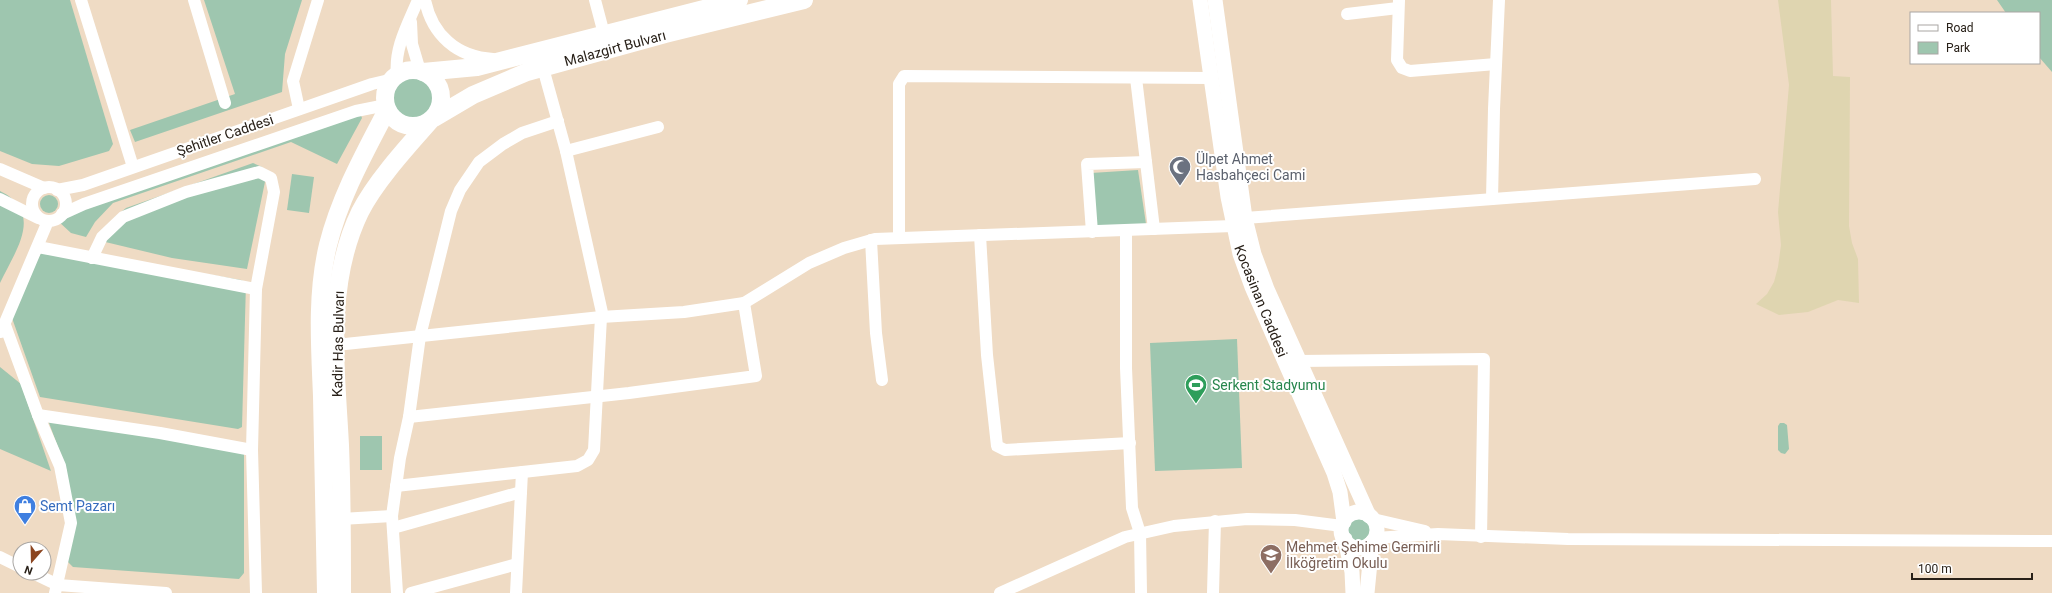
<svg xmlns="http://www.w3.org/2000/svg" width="2052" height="593" viewBox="0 0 2052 593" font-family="Roboto,sans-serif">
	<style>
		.green { fill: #9ec6af }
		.sand { fill: #dfd5b0 }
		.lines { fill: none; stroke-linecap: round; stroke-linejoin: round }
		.minor { stroke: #fff; stroke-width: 12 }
		.major { stroke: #fff; stroke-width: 15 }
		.highway { stroke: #fff; stroke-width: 18 }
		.labels { text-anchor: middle; stroke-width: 4; stroke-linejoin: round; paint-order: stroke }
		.street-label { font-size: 14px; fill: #282018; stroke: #fff }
		.worship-label { font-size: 14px; fill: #5b616d; stroke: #fff; text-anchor: start }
		.leisure-label { font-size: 14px; fill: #27864d; stroke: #fff; text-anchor: start }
		.shop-label { font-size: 14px; fill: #366cbe; stroke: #fff; text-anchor: start }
		.education-label { font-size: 14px; fill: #785e54; stroke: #fff; text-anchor: start }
	</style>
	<rect width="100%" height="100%" fill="#efdbc4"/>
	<g class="green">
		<path d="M0 0H70L113 144 109 151 59 166 32 164 0 151Z"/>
		<path d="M204 0H302L285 54 282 92 135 142 130 130 235 94Z"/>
		<path d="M1997 0H2052V72L2039 57V13H2006Z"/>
		<circle cx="413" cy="98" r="22"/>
		<path d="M360 113 362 118 337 164 291 142 113 203 95 222 86 237 71 233 58 221 84 200Z"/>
		<path d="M253 163 262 167 266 177 247 269 172 258 97 240 115 217 126 208Z"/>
		<path d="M1138 170 1146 224 1096 227 1091 173Z"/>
		<path d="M292 174 314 177 309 213 287 210Z"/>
		<path d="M0 191C45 213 15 251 0 283Z"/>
		<circle cx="49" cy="204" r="9"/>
		<path d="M47 247 241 280 246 283 242 427 238 429 40 397 12 318 11 310 43 249Z"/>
		<path d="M1237 339 1242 468 1155 471 1150 343Z"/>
		<path d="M0 367 21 384 51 471 0 449Z"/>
		<path d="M46 415 244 445V573L239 579 73 567 68 562 67 471Z"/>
		<path d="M1780 423H1784L1787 425 1789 449 1785 454 1781 453 1778 450V426Z"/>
		<rect x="360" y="436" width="22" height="34"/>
		<circle cx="1359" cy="530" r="13"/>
	</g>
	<path class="sand" d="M1778 0H1831L1833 76 1850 77 1849 226 1852 243 1858 259 1859 303 1838 300 1808 312 1779 315 1756 304 1767 294 1774 282 1778 267 1781 245 1778 212 1789 85Z"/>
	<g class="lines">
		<g class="minor">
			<path d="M81 0 133 167"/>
			<path d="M194 0 225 103"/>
			<path d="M425 0C432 35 457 57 493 59"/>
			<path d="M595 0 604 34"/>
			<path d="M1399 0 1397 60 1402 68 1410 71 1496 64"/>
			<path d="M1347 14 1398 8"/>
			<path d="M411 22 412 44 420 71"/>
			<path d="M543 68 566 151 603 317"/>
			<path d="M397 75C394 48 408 24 418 0"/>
			<path d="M1136 78 1154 229"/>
			<path d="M299 109 293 81 318 0"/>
			<path d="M566 151 658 127"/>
			<path d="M0 169 44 188"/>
			<circle cx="49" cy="204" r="17"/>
			<path d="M57 190 83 185 372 84 393 79"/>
			<path d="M0 199 38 218"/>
			<path d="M1492 199 1494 109 1499 0"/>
			<path d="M62 214 84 204 356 111 386 105"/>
			<path d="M1245 218 1755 179"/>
			<path d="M1126 231V368L1132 508 1140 533 1141 593"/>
			<path d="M1092 232 1087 164 1146 162"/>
			<path d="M980 235 987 355 997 446 1005 450 1130 443"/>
			<path d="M899 237V84L904 76 1212 78"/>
			<path d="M871 240 876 333 882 380"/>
			<path d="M38 247 256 289"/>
			<path d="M92 258 102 237 123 217 186 192 259 172 271 178 274 192 256 289 252 450 256 593"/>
			<path d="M5 325 38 415 60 466 71 523 55 593"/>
			<path d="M1 332 48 221"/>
			<path d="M336 345 601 317 684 312 744 303 809 263 844 248 875 239 1233 226"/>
			<path d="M1299 361 1484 359 1481 537"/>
			<path d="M38 415 160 433 252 450"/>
			<path d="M409 417 629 393 756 376 744 303"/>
			<path d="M396 486 577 466 588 460 594 450 601 317"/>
			<path d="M341 519 392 516"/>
			<path d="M1373 519 1425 531"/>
			<path d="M393 528 521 492"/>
			<path d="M1375 538 1438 534 1568 539 2052 541"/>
			<path d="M0 557 20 567"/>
			<path d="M33 573 58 585 166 593"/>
			<path d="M397 593 392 516 400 458 409 417 420 336 451 211 460 190 479 162 503 144 522 133 558 121"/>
			<path d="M411 593 517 564"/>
			<path d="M516 593 522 472"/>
			<path d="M1000 593 1125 537 1174 526 1247 519 1295 520 1342 526"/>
			<path d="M1213 593 1215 521"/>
		</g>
		<g class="major">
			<path d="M1200 0 1228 197 1240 254 1252 287 1334 473 1340 492 1344 522"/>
			<path d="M1215 0 1245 218 1254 254 1267 289 1369 516"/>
			<circle cx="1359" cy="530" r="18"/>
			<path d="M1345 539 1352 572 1353 593"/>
			<path d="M1367 593 1372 542"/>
		</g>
		<g class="highway">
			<circle cx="413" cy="98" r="28"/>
			<path d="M423 72 477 67 739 0"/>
			<path d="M434 118 473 95 527 72 665 34 804 0"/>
			<path d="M326 593C325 527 323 462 322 396 320 347 316 294 328 245 340 197 364 154 387 110"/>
			<path d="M342 593C342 544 342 494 340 445 336 368 325 284 360 212 375 182 407 147 430 121"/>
		</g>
	</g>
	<defs>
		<g id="mosque-pin" transform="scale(1.15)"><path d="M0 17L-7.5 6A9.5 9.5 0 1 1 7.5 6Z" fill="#6b7280" stroke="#fff"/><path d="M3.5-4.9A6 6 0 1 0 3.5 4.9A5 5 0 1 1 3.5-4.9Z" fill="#fff"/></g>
		<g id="stadium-pin" transform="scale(1.15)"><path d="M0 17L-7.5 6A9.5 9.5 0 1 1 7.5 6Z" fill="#2e9e5b" stroke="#fff"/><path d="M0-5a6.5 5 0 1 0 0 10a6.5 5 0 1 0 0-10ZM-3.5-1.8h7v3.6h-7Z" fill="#fff"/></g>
		<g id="shop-pin" transform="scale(1.15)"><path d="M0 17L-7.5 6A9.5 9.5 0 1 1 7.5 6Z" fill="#3f7fe0" stroke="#fff"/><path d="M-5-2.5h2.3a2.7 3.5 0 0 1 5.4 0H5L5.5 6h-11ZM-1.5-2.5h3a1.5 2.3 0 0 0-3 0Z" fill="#fff"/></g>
		<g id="school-pin" transform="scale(1.15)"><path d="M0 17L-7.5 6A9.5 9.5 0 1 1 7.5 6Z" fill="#8d6e63" stroke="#fff"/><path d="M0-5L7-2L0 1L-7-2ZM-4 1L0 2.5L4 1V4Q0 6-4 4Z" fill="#fff"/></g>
	</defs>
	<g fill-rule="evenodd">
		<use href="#mosque-pin" x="1180" y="167"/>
		<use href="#stadium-pin" x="1196" y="385"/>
		<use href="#shop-pin" x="25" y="506"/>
		<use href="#school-pin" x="1271" y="555"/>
	</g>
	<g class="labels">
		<g class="street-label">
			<text transform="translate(615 48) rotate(-15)" y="5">Malazgirt Bulvarı</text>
			<text transform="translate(225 135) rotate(-19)" y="5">Şehitler Caddesi</text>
			<text transform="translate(1261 301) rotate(68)" y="5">Kocasinan Caddesi</text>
			<text transform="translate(338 344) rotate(-89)" y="5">Kadir Has Bulvarı</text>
		</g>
		<g class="worship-label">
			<text x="1196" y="164">Ülpet Ahmet<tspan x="1196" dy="16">Hasbahçeci Cami</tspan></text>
		</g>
		<g class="leisure-label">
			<text x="1212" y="390">Serkent Stadyumu</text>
		</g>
		<g class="shop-label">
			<text x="40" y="511">Semt Pazarı</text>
		</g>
		<g class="education-label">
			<text x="1286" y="552">Mehmet Şehime Germirli<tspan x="1286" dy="16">İlköğretim Okulu</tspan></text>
		</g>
	</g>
	<rect x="1910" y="12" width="130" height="52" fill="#ffffff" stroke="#a9a6a3"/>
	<rect x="1918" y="25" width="20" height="6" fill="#ffffff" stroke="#a9a6a3"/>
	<text x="1946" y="32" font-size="12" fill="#282018">Road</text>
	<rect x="1918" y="42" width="20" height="12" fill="#9ec6af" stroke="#a9a6a3"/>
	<text x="1946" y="52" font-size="12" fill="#282018">Park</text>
	<g transform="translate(32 561) rotate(200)"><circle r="19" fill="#ffffff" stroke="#a9a6a3"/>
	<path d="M0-3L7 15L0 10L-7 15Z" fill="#8b4520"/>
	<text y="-6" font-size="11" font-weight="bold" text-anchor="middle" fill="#282018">N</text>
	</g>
	<path d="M1912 573v6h120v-6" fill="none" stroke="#282018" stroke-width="2"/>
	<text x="1918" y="573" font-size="12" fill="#282018" stroke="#ffffff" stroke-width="3" paint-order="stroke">100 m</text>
</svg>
